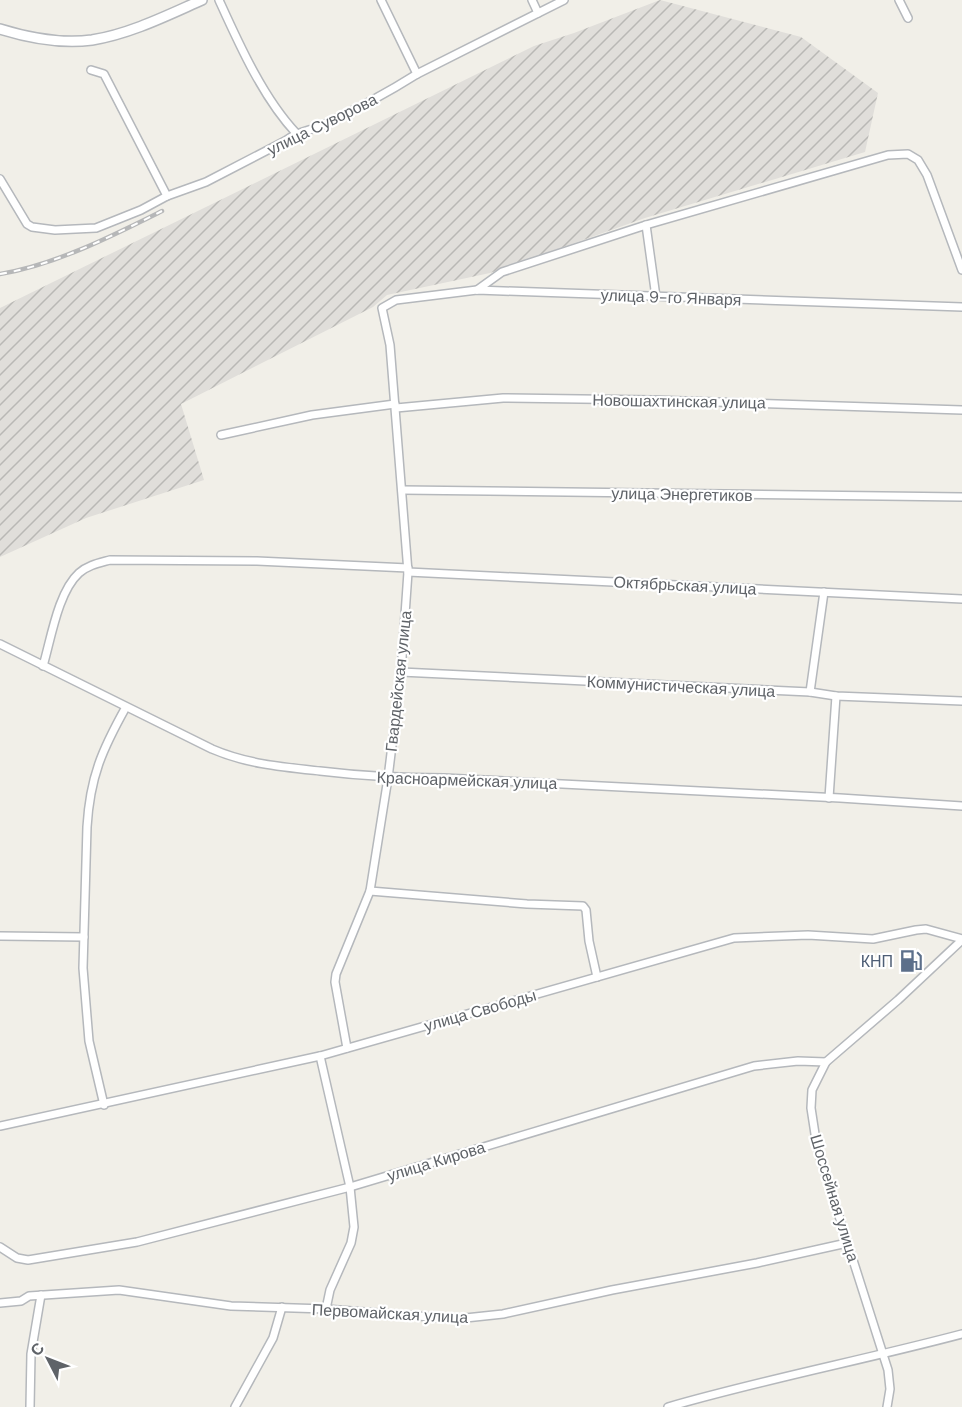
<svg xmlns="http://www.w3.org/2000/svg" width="962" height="1407" viewBox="0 0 962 1407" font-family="'DM Sans',sans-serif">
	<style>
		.industrial { fill: url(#industrial-furrows) }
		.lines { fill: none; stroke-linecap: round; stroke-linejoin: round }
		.minor-casing { stroke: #b5b8bc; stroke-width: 10 }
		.tertiary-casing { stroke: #b5b8bc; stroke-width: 12 }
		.minor { stroke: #fff; stroke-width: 7 }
		.tertiary { stroke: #fff; stroke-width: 9 }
		.rail-casing { stroke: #b6b7b8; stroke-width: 4.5 }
		.rail { stroke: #fff; stroke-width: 2; stroke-dasharray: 7; stroke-linecap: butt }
		.labels { text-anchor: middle; stroke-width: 4.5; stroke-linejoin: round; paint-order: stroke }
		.street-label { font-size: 16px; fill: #5f6368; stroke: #fff }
		.service-label { font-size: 16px; fill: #4e5e75; stroke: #fff; text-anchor: end }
	</style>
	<defs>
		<pattern id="industrial-furrows" width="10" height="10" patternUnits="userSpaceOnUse" patternTransform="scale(1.5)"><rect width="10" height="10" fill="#e0deda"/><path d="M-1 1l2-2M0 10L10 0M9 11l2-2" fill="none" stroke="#b9b8b5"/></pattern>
	</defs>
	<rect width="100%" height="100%" fill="#f1efe8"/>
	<path class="industrial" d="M660 0 801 37 878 93 865 152 645 218 490 273 387 295 373 307 181 404 204 480 86 518 0 557V308L534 46 574 33Z"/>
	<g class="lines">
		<g class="minor-casing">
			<g id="minor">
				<path d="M219 0C239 44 263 98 296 133"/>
				<path d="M381 0 417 74"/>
				<path d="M532 0 538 13"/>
				<path d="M899 0 908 18"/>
				<path d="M91 70 104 74 167 196"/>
				<path d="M0 179 27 224 32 227 55 230 96 228 141 210 167 196 206 182 285 141C300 130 308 132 323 125 355 110 387 93 417 74L564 0"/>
				<path d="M646 225 656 297"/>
				<path d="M477 290 502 272 646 225 888 155 908 154 918 160 927 175 962 270"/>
				<path d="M396 408 503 398 653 400 962 410"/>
				<path d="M221 435 312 415 395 404"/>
				<path d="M402 490 962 497"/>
				<path d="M408 572 962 599"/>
				<path d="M0 644 212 749C247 764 282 767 320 771 361 776 402 778 444 778L840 798 962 806"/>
				<path d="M43 666C51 639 58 592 79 573 88 565 99 563 110 560L257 561 408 568"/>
				<path d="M401 672 810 692 836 696 962 701"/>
				<path d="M810 692 824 592"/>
				<path d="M829 798 836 696"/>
				<path d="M370 891 527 904 583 906 586 910 589 941 597 977"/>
				<path d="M0 936 84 937"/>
				<path d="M347 1048 335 982 336 974 370 891 388 778 401 672 408 572 390 345 382 308 396 300 477 290 962 307"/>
				<path d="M320 1056 350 1187 354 1227 351 1243 330 1290 326 1309"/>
				<path d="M104 1105 89 1041 83 968 87 827C90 777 102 750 126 707"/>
				<path d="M0 1126 320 1056 734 938 808 935 873 939 916 930 926 929 962 939"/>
				<path d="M0 1247 17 1258 28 1260 137 1242 350 1187 754 1066 798 1061 826 1062"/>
				<path d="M0 1303 21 1301 29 1296 119 1290 231 1306 326 1309 456 1319 503 1314 612 1290 757 1263 847 1243"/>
				<path d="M30 1407 31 1354 41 1295"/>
				<path d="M235 1407 273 1338 282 1307"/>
				<path d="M668 1407C765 1379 864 1360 962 1334"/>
				<path d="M887 1407 890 1389 888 1370 817 1147 811 1108 812 1090 826 1062 898 1000 962 940"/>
			</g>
		</g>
		<g class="tertiary-casing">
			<path id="tertiary" d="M0 29C29 38 62 44 92 40 130 34 168 15 202 0"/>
		</g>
		<use href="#minor" class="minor"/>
		<use href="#tertiary" class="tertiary"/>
		<g class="rail-casing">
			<path id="rail" d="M0 274C55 265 112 236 162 211"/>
		</g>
		<use href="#rail" class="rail"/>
	</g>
	<defs>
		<g id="fuel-bare" transform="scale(1.8)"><path d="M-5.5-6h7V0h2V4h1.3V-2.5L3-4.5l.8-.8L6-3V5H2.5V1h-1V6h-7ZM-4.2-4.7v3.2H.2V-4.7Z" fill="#5c6f8a" stroke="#fff" stroke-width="2.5" paint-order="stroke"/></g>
	</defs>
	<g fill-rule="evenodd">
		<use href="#fuel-bare" x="911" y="961"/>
	</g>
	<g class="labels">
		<g class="street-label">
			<text transform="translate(322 124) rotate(-26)" y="6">улица Суворова</text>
			<text transform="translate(671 297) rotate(2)" y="6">улица 9-го Января</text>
			<text transform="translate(679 401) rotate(1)" y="6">Новошахтинская улица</text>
			<text transform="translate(682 494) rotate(1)" y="6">улица Энергетиков</text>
			<text transform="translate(685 585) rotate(3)" y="6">Октябрьская улица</text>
			<text transform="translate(398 681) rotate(-84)" y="6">Гвардейская улица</text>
			<text transform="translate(681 686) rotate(3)" y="6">Коммунистическая улица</text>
			<text transform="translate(467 780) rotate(2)" y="6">Красноармейская улица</text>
			<text transform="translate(480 1010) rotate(-16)" y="6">улица Свободы</text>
			<text transform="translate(436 1161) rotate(-17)" y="6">улица Кирова</text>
			<text transform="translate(835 1198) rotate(73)" y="6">Шоссейная улица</text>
			<text transform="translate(390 1313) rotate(3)" y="6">Первомайская улица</text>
		</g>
		<g class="service-label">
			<text x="893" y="967">КНП</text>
		</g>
	</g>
	<g transform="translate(48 1359) rotate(312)" stroke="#ffffff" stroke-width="4.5" paint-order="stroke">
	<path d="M0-4.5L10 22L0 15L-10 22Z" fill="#5f6368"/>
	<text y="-9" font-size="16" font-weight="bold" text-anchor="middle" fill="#5f6368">С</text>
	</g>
</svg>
